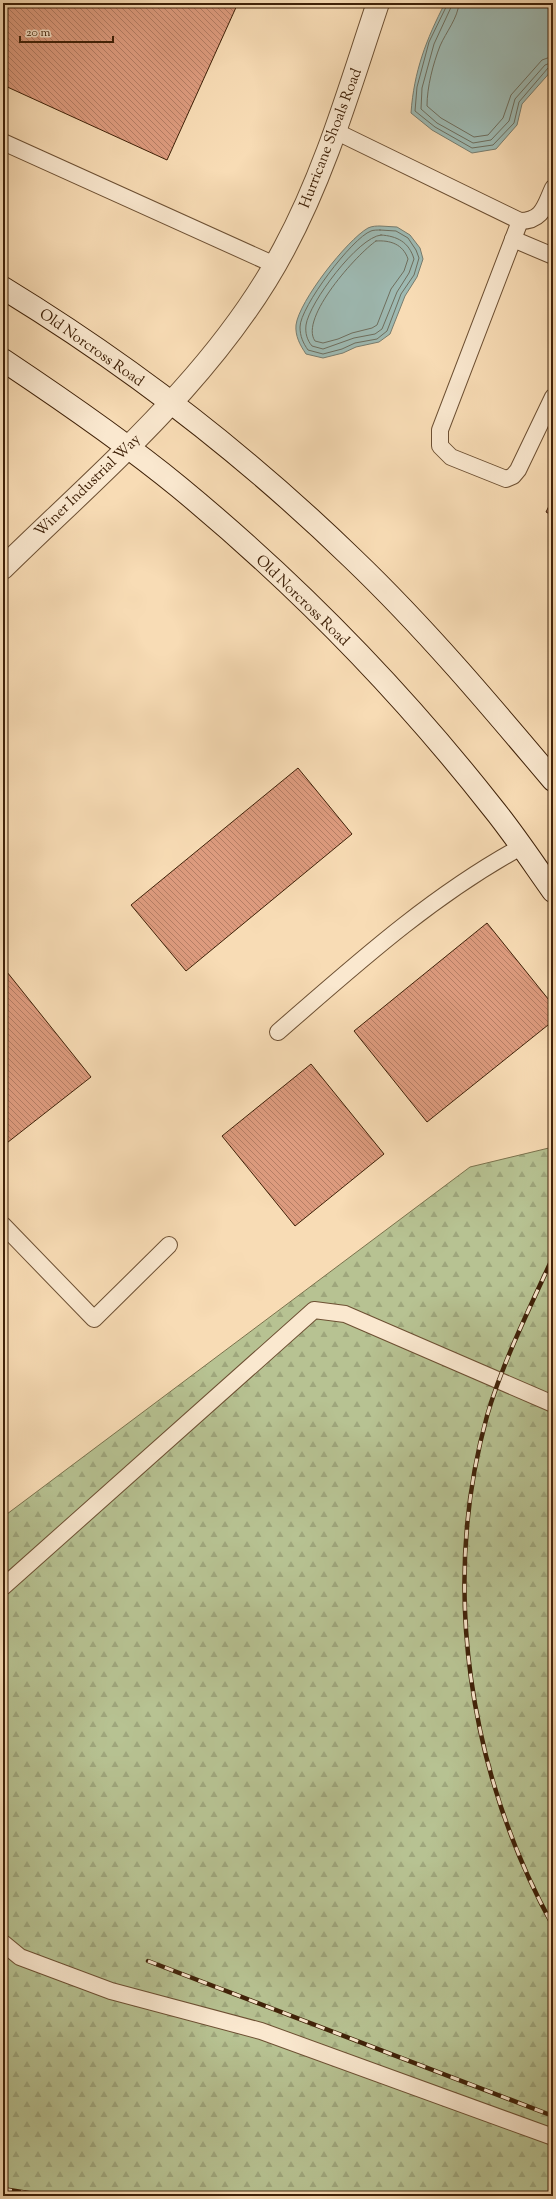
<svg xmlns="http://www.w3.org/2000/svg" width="556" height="2199" viewBox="0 0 556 2199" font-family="'Sorts Mill Goudy',serif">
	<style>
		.forest { fill: url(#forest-firs); stroke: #7b724d }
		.water { fill: #9ebab3; stroke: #787d6f }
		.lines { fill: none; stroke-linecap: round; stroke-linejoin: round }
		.shore { stroke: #6e6e5e; stroke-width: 1 }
		.building { fill: url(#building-back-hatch); stroke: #3f2108 }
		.service-casing { stroke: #6d5033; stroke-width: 18 }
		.minor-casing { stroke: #6d5033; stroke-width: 24 }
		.secondary-casing { stroke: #3f2108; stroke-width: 24 }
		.service { stroke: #fae8cf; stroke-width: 16 }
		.minor { stroke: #fae8cf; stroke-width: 22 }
		.secondary { stroke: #fae8cf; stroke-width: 22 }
		.rail-casing { stroke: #3f2108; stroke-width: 4.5 }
		.rail { stroke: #fae8cf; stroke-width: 3; stroke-dasharray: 9; stroke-linecap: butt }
		.labels { text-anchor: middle; stroke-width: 3; stroke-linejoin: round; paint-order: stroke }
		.street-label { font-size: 15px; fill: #3f2108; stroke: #fae8cf }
	</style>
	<defs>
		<pattern id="forest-firs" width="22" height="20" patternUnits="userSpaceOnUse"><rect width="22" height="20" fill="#b7c292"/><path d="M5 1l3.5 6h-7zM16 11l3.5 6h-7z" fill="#9ea67c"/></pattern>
		<pattern id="building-back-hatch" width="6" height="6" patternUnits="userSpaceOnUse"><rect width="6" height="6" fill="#dd9b7e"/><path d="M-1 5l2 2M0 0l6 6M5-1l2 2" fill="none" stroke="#b57e65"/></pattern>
	</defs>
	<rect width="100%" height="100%" fill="#f8dcb5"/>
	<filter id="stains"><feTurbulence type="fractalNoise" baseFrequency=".005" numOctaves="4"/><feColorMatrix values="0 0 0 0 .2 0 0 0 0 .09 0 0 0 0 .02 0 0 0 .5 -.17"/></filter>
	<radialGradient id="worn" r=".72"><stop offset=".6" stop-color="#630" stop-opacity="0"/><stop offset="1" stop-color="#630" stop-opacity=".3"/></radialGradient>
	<path class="forest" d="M553 1147V2196H3V1517L470 1167Z"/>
	<g class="water">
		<path d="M445 3H553V69L522 104 517 125 496 149 472 153 432 130 411 113C414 71 426 40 445 3Z"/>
		<path d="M380 226 397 227 410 235 420 248 423 259 417 277 405 296 390 334 379 342 356 347 343 353 323 358 306 354C300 345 295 336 296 325 299 301 347 240 368 228 372 226 377 226 380 226Z"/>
	</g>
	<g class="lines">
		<g class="shore">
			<path d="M448 3 429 42 417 87 415 111 435 127 472 148 493 145 514 123 519 102 548 68 553 67"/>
			<path d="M453 3 434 44 422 88 421 109 437 123 473 143 491 140 509 121 515 99 545 65 553 62"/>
			<path d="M459 3C458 18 446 32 440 46 433 64 427 87 427 106L441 118 474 137 488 135 503 118 511 95 542 60 553 56"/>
			<path d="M380 230 396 231 408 238 416 250 419 258 414 275 401 294 387 331 377 339 355 343 342 349 323 354 308 350C303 343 300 336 300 327 300 307 352 238 371 231 373 230 378 230 380 230Z"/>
			<path d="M381 235C397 236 409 242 414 259L409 273 397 292 382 329 375 334 354 338 323 349 312 346C307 340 305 333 306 325 309 303 358 237 381 235Z"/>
			<path d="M376 241C390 240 403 244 408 259L404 271 391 289 377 325 372 328 352 333 338 339 323 343 315 341C299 318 357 254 376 241Z"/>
		</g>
	</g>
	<g class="building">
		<path d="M3 3H238L167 160 3 85Z"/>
		<path d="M553 498V516L546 512Z"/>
		<path d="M298 768 352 834 186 971 131 905Z"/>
		<path d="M487 923 553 1005V1021L427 1122 354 1031Z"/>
		<path d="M3 967 91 1077 3 1146Z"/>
		<path d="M311 1064 384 1154 295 1226 222 1136Z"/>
	</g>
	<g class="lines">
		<g class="service-casing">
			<g id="service">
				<path d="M335 131 520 221C543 221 545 205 553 188"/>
				<path d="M3 142 275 265"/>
				<path d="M520 221 440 430V446L451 457 506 479 513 476 518 470 553 397"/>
				<path d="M513 239 553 256"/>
				<path d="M278 1032C355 965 431 896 521 847"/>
				<path d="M3 1225 94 1319 169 1245"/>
				<path d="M3 1587 314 1310 345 1314 553 1404"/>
				<path d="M3 1943 20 1957 111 1991 261 2031 553 2137"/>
			</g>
		</g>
		<g class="minor-casing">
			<path id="minor" d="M3 568C104 469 217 375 284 249 326 171 350 86 378 3"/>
		</g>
		<g class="secondary-casing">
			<g id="secondary">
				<path d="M3 288C129 365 247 456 353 559 425 628 489 704 553 780"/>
				<path d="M3 360C63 400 123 441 179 487 293 581 400 690 492 807 514 834 533 863 553 891"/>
			</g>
		</g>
		<use href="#service" class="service"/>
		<use href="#minor" class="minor"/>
		<use href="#secondary" class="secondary"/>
		<g class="rail-casing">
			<g id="rail">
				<path d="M553 1257C530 1307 502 1364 487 1416 440 1586 469 1773 553 1926"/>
				<path d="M148 1961 553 2116"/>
				<path d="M3 2189 47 2196"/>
			</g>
		</g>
		<use href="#rail" class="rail"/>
	</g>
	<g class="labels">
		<g class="street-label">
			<text transform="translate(330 138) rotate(-69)" y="5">Hurricane Shoals Road</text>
			<text transform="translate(92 347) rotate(35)" y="5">Old Norcross Road</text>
			<text transform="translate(87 485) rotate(-44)" y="5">Winer Industrial Way</text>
			<text transform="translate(303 600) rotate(44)" y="5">Old Norcross Road</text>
		</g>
	</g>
	<rect width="556" height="2199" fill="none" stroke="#f8dcb5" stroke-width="16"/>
	<rect x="4" y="4" width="548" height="2191" fill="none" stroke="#3f2108" stroke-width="2"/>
	<rect x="8" y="8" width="540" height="2183" fill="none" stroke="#3f2108"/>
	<path d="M20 36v6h93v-6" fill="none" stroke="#3f2108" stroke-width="2"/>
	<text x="26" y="36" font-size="12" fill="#3f2108" stroke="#fae8cf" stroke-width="3" paint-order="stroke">20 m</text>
	<rect width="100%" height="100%" filter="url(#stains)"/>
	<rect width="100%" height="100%" fill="url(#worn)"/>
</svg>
